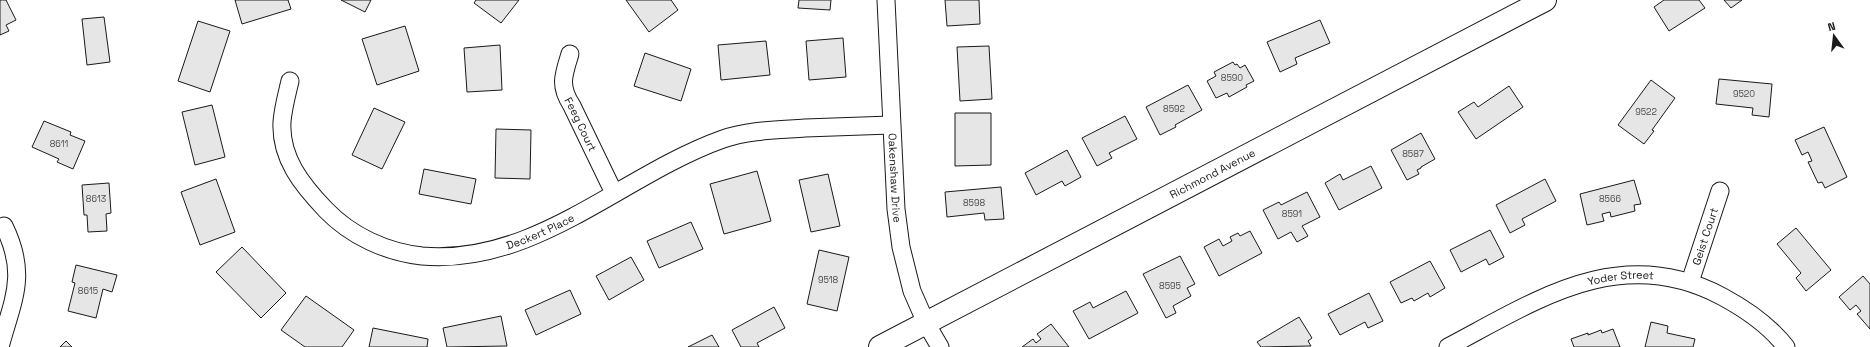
<svg xmlns="http://www.w3.org/2000/svg" width="1870" height="347" viewBox="0 0 1870 347" font-family="'Space Grotesk',sans-serif">
	<style>
		.building { fill: #e6e6e6; stroke: #1a1a1a }
		.lines { fill: none; stroke-linecap: round; stroke-linejoin: round }
		.street-casing { stroke: #1a1a1a; stroke-width: 19 }
		.secondary-casing { stroke: #1a1a1a; stroke-width: 24 }
		.street { stroke: #fff; stroke-width: 17 }
		.secondary { stroke: #fff; stroke-width: 22 }
		.labels { text-anchor: middle; stroke-width: 3; stroke-linejoin: round; paint-order: stroke }
		.number-label { font-size: 9px; fill: #4d4d4d }
		.street-label { font-size: 11px; fill: #1a1a1a; stroke: #fff }
	</style>
	<rect width="100%" height="100%" fill="#fff"/>
	<g class="building">
		<path d="M0 0H6L16 20 6 25 9 31 0 35Z"/>
		<path d="M235 0H288L291 9 242 24Z"/>
		<path d="M341 0H371L365 12Z"/>
		<path d="M476 0H519L501 23 474 3Z"/>
		<path d="M626 0H671L678 10 649 32Z"/>
		<path d="M799 0H831L830 10 798 8Z"/>
		<path d="M945 0H979L980 24 947 26Z"/>
		<path d="M1664 0H1699L1705 8 1669 31 1654 7Z"/>
		<path d="M1724 0H1742L1731 8Z"/>
		<path d="M104 17 110 62 87 65 82 19Z"/>
		<path d="M1320 20 1330 43 1295 58 1297 64 1280 72 1267 42Z"/>
		<path d="M198 21 230 31 210 92 178 81Z"/>
		<path d="M405 26 419 71 377 85 362 39Z"/>
		<path d="M843 38 846 77 809 80 806 41Z"/>
		<path d="M766 41 770 75 721 80 718 45Z"/>
		<path d="M500 45 502 90 467 92 464 48Z"/>
		<path d="M989 46 992 99 960 101 957 47Z"/>
		<path d="M645 53 691 69 681 101 634 86Z"/>
		<path d="M1233 62 1235 65 1237 64 1240 68 1245 65 1254 81 1246 85 1247 87 1229 97 1227 93 1216 98 1207 81 1216 76 1214 72Z"/>
		<path d="M1719 79 1772 84 1769 117 1752 115 1753 108 1716 104Z"/>
		<path d="M1651 80 1675 98 1652 130 1654 131 1644 144 1618 125Z"/>
		<path d="M1188 85 1202 110 1175 125 1176 127 1160 135 1146 107Z"/>
		<path d="M1509 86 1523 107 1476 139 1458 112 1474 102 1478 107Z"/>
		<path d="M212 105 225 157 195 165 182 112Z"/>
		<path d="M374 108 405 122 382 169 352 155Z"/>
		<path d="M955 113H991V165L955 166Z"/>
		<path d="M1125 116 1137 139 1109 153 1112 158 1097 166 1082 138Z"/>
		<path d="M44 121 71 132 70 135 85 141 73 169 57 162 59 159 32 147Z"/>
		<path d="M1824 127 1847 177 1825 188 1822 182 1818 183 1808 162 1812 161 1808 152 1802 155 1795 140Z"/>
		<path d="M496 129 531 130 530 179 495 178Z"/>
		<path d="M1421 133 1435 159 1421 167V168L1417 170 1419 174 1407 180 1391 150Z"/>
		<path d="M1067 150 1081 177 1065 186 1062 181 1036 195 1025 173Z"/>
		<path d="M1371 166 1382 188 1339 210 1325 183 1340 174 1343 180Z"/>
		<path d="M424 169 476 179 471 204 419 194Z"/>
		<path d="M757 171 771 221 724 234 710 184Z"/>
		<path d="M828 174 840 226 811 232 799 180Z"/>
		<path d="M216 179 235 232 200 245 181 192Z"/>
		<path d="M1545 179 1556 201 1522 219 1525 225 1510 233 1496 205Z"/>
		<path d="M1634 180 1641 204 1634 205 1635 211 1611 217 1610 212 1602 214 1604 221 1587 225 1580 194Z"/>
		<path d="M109 183 111 213 106 214 107 231 88 232 87 215H84L82 185Z"/>
		<path d="M1001 187 1004 219 985 220 984 213 947 217 945 192Z"/>
		<path d="M1307 192 1320 217 1302 226 1308 236 1297 242 1291 232 1278 239 1263 210 1279 202 1281 205Z"/>
		<path d="M691 222 703 249 659 268 647 241Z"/>
		<path d="M1796 228 1831 270 1806 291 1796 278 1801 273 1777 244Z"/>
		<path d="M1490 230 1504 257 1489 265 1486 259 1461 272 1450 250Z"/>
		<path d="M1250 231 1262 253 1219 276 1204 247 1219 239 1223 246 1232 241 1230 237 1238 233 1240 236Z"/>
		<path d="M242 247 286 293 261 318 216 272Z"/>
		<path d="M819 250 849 257 837 311 807 304Z"/>
		<path d="M1180 256 1195 284 1187 288 1191 296 1173 306 1176 313 1166 318 1143 274Z"/>
		<path d="M631 257 644 280 609 300 596 276Z"/>
		<path d="M1430 261 1445 288 1430 297 1428 293 1414 301 1412 298 1401 303 1390 282Z"/>
		<path d="M76 265 117 275 112 292 103 289 96 318 68 311 75 283 72 282Z"/>
		<path d="M1863 276 1870 284V329L1857 314 1861 311 1856 305 1850 310 1839 297Z"/>
		<path d="M570 290 581 314 536 335 525 310Z"/>
		<path d="M1126 291 1138 313 1089 339 1073 311 1090 302 1093 308Z"/>
		<path d="M1369 293 1383 321 1368 328 1365 322 1340 335 1328 314Z"/>
		<path d="M306 296 354 330 342 347H305L281 330Z"/>
		<path d="M774 307 785 328 757 343 759 347H741L732 330Z"/>
		<path d="M501 316 507 346 447 347 443 328Z"/>
		<path d="M1299 317 1312 338 1308 341 1311 346 1261 347 1257 342Z"/>
		<path d="M1651 322 1668 326 1667 333 1695 339 1693 347H1645Z"/>
		<path d="M1051 324 1069 347H1022L1033 339 1036 343 1041 339 1037 334Z"/>
		<path d="M373 328 428 339 427 347H369Z"/>
		<path d="M1613 329 1620 347H1574L1571 339 1588 333V335L1601 330 1602 333Z"/>
		<path d="M712 335 719 347H688Z"/>
		<path d="M66 341 72 347H60Z"/>
	</g>
	<g class="lines">
		<g class="street-casing">
			<g id="street">
				<path id="s1" d="M886 0 896 209 901 247 912 291 926 323 940 347"/>
				<path id="s2" d="M570 54C563 76 559 86 572 106L614 193"/>
				<path id="s3" d="M290 81C287 94 283 108 282 122 280 158 302 185 326 210 351 236 386 252 422 256 535 266 622 175 723 139 749 130 778 130 805 128 834 127 863 126 891 125"/>
				<path id="s4" d="M1690 282 1720 191"/>
				<path d="M0 347C13 299 28 275 4 226"/>
				<path id="s5" d="M1448 347C1537 300 1621 242 1723 297 1747 310 1769 325 1786 347"/>
			</g>
		</g>
		<g class="secondary-casing">
			<g id="secondary">
				<path id="s6" d="M880 347 1545 0"/>
			</g>
		</g>
		<use href="#street" class="street"/>
		<use href="#secondary" class="secondary"/>
	</g>
	<g class="labels">
		<g class="number-label">
			<text x="1232" y="81">8590</text>
			<text x="1744" y="97">9520</text>
			<text x="1174" y="112">8592</text>
			<text x="1646" y="115">9522</text>
			<text x="59" y="147">8611</text>
			<text x="1413" y="157">8587</text>
			<text x="96" y="202">8613</text>
			<text x="1610" y="202">8566</text>
			<text x="974" y="206">8598</text>
			<text x="1292" y="217">8591</text>
			<text x="828" y="283">9518</text>
			<text x="1170" y="289">8595</text>
			<text x="88" y="294">8615</text>
		</g>
		<g class="street-label">
			<text dy="4" stroke="none"><textPath href="#s2" startOffset="75">Feeg Court</textPath></text>
			<text dy="4" stroke="none"><textPath href="#s6" startOffset="375">Richmond Avenue</textPath></text>
			<text dy="4" stroke="none"><textPath href="#s1" startOffset="178">Oakenshaw Drive</textPath></text>
			<text dy="4" stroke="none"><textPath href="#s3" startOffset="374">Deckert Place</textPath></text>
			<text dy="4" stroke="none"><textPath href="#s4" startOffset="48">Geist Court</textPath></text>
			<text dy="4" stroke="none"><textPath href="#s5" startOffset="188">Yoder Street</textPath></text>
		</g>
	</g>
	<g transform="translate(1834 36) rotate(345)" stroke="#ffffff" stroke-width="3" paint-order="stroke">
	<path d="M0-3L7 15L0 10L-7 15Z" fill="#1a1a1a"/>
	<text y="-6" font-size="11" font-weight="bold" text-anchor="middle" fill="#1a1a1a">N</text>
	</g>
</svg>
